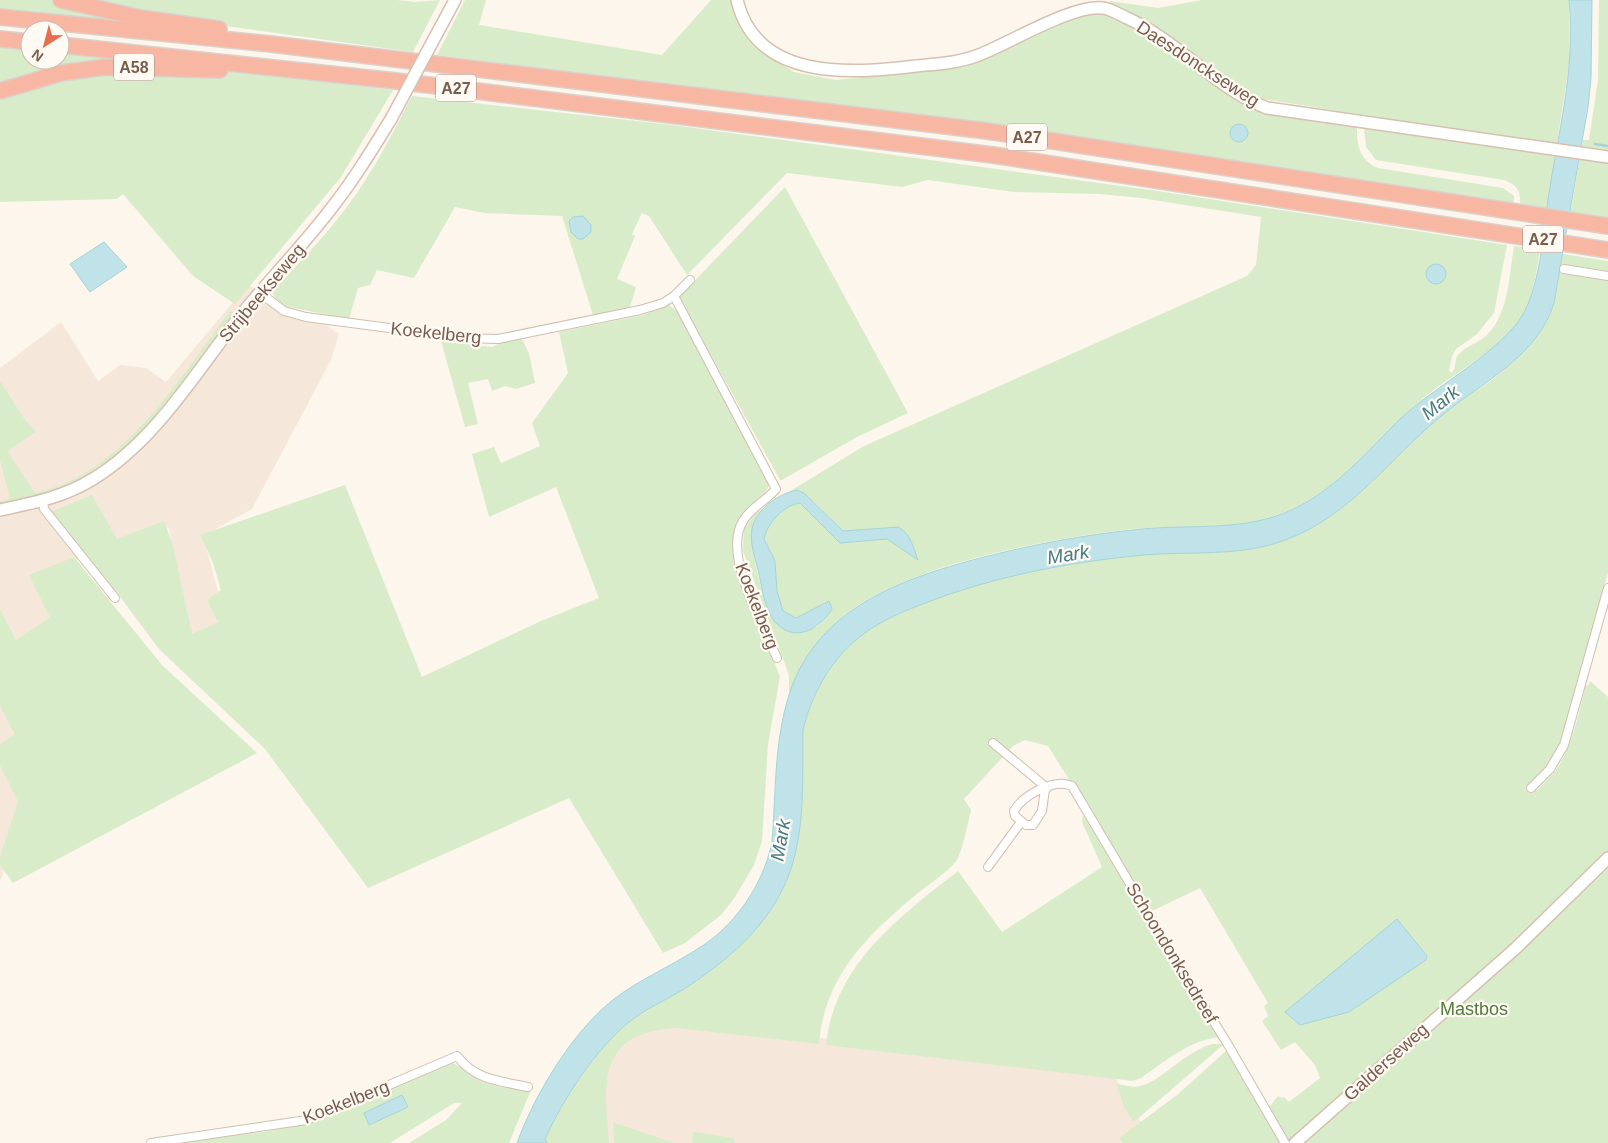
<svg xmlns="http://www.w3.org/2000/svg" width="1608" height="1143" viewBox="0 0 1608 1143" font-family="Helvetica,sans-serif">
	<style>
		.residential { fill: #f5e8da }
		.green { fill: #d8ecc9 }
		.water { fill: #bfe3e8; stroke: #a5d3da }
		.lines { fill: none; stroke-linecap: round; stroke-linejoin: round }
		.stream { stroke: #a5d3da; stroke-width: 2.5 }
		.street-casing { stroke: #d1beb0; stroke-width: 10 }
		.secondary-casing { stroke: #d6c0b0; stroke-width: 14 }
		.highway-casing { stroke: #dad1cd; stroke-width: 18 }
		.street { stroke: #fff; stroke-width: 8 }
		.secondary { stroke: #fff; stroke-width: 11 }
		.highway { stroke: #f7b7a3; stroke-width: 15 }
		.secondary-bridge-casing { stroke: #d6c0b0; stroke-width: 14; stroke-linecap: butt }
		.secondary-bridge { stroke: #fff; stroke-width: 11 }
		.labels { text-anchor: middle; stroke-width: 4.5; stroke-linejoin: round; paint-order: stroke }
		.shield { fill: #fffaf3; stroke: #a28b7f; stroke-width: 1 }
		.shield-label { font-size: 16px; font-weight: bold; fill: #7a5c4d }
		.street-label { font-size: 18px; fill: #7a5c4d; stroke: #fffaf3 }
		.park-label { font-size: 18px; fill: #537a41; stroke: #fffaf3 }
		.water-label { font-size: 19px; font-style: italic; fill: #437c86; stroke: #fffaf3 }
	</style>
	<rect width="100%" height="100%" fill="#fdf6ec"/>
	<g class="residential">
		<path d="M248 284 293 316 326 325 339 334 331 360 252 509 203 536 219 595 217 625 189 637 169 528 37 574 54 618 0 658V368L61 322 98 381 120 365 146 368 166 382Z"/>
		<path d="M0 691 19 735 0 749Z"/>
		<path d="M0 757 21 800 1 881 0 879Z"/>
		<path d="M647 1020 994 1056 1116 1078 1152 1143H599L602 1063Z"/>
	</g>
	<g class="green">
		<path d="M0 0H50L157 25 0 11Z"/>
		<path d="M80 0H397L415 2 440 0 413 52 167 18Z"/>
		<path d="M465 0H486L479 25 662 55 711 0H732L738 23 757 47 794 72 836 80 950 67 966 63 1028 39 1063 21 1096 11 1115 17 1227 91 1273 113 1357 127C1357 145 1359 160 1378 168L1503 188 1514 196 1513 207 961 124 437 55Z"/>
		<path d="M1202 0H1569L1570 59 1557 143H1535L1257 98 1244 93 1111 7 1110 1 1158 8Z"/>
		<path d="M1599 0H1608V152L1582 146 1583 140H1589L1598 80Z"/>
		<path d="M0 46 30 49V60H60V51L182 62 0 88Z"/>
		<path d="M205 70 268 75 393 90 341 177 235 304 193 276 123 194 117 199 0 202V96L61 75Z"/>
		<path d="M412 96 673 125 1158 191 1507 245 1494 313 1477 334 1456 349 1452 356 1449 371 1452 373C1457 366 1454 360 1458 355 1465 346 1479 343 1487 335 1509 313 1509 275 1514 246L1540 250C1537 270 1534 291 1526 309 1512 342 1459 370 1431 392 1379 433 1340 495 1274 516 1229 531 1180 524 1134 529 1052 538 897 565 837 622 815 642 799 669 789 696V675L743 551 744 528 755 514 768 505C759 513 751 526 752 539 752 555 765 609 775 621 779 626 785 629 791 632L817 627 826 617 825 602 815 610 796 618 783 611 777 591 775 561 764 539C769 521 783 507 800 503L840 543 887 539 917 559 891 527 843 531 814 502 797 490 787 493 864 446 1247 276 1256 265 1261 217 1141 198 1100 194 1014 192 928 180 902 187 787 173 687 275 649 216 642 213 632 234 635 236 617 279 636 287 630 307 593 315 562 216 485 213 455 207 414 278 377 270 370 285 358 288 349 319 284 306 277 301 272 292C302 260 332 229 357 193 378 162 395 129 412 96Z"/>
		<path d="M1364 128 1556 153 1546 212 1520 208C1521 193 1519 185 1504 180L1376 160 1366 147Z"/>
		<path d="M1580 156 1608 160V222L1570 216Z"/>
		<path d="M785 187 908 413 857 437 782 480H780L679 297Z"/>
		<path d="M1563 254 1608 261V271L1561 264Z"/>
		<path d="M1559 272 1608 280V573L1561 742 1545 770 1532 784 1537 791C1543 783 1552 776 1558 767 1573 742 1579 713 1586 685L1588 686 1590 681 1608 697V1143H1123L1119 1138 1177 1095 1227 1050 1264 1101 1270 1106 1278 1096 1282 1098 1284 1097 1289 1102 1320 1078 1315 1065 1295 1042 1281 1050 1262 1021 1268 1016 1264 1006 1268 1003 1200 888 1152 911 1048 746 1025 740 1013 746 964 799 971 810C968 822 963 851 956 861 947 873 930 883 918 893 868 935 825 974 819 1044L676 1028C597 1033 604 1082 609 1143H547L545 1139C563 1099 595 1050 629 1022 645 1009 666 1000 684 989 727 961 769 926 788 877 805 831 802 778 803 730 811 697 829 664 855 641 913 589 1071 560 1148 554 1193 551 1242 556 1285 540 1353 516 1393 454 1447 411 1463 398 1482 388 1498 375 1512 364 1546 326 1552 309 1556 298 1557 284 1559 272Z"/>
		<path d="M669 305 677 311 769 483C770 499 728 508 733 552L780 677 768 744 762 841 754 865 735 897 721 915 685 943 663 953 569 798 368 888 265 749 159 649 118 594 51 512 92 495 117 539 164 521 173 545 192 634 218 622 207 600 221 590 213 563 200 535 345 485 422 677 541 621 599 598 556 487 489 517 472 454 494 447 501 463 540 446 532 423 568 373 559 332 643 315Z"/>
		<path d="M230 311 235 315C190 374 131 465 60 492 41 499 19 501 0 505V501L10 499 0 460V381L25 420 36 432 7 451 35 493C123 475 179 378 230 311Z"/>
		<path d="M522 339 529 353 535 383 516 389 505 386 492 391 488 379 468 383 478 424 465 427 441 341 492 347 502 342Z"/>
		<path d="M74 557 162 665 257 753 13 883 0 865V857L18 801 0 765V744L15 734 0 706V609L16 640 50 617 29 575Z"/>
		<path d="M1083 815 1220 1037C1189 1040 1166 1061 1141 1078L1133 1081 826 1045C834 965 899 917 958 871L1002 932 1102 867 1082 822Z"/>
		<path d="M1212 1044H1224L1134 1122 1125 1109 1116 1084C1124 1085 1132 1088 1140 1086 1159 1083 1186 1051 1212 1044Z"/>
		<path d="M451 1062C477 1077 502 1084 531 1090L509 1143H409L446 1120 462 1103H454L390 1143H171L263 1132 300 1125Z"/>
		<path d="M613 1122 674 1143H614Z"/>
		<path d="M693 1132 734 1138V1143H692Z"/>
	</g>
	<g class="water">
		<path d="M1569 0H1592L1591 78 1588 107 1554 303C1538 355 1485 381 1446 412 1392 455 1352 516 1285 540 1241 557 1190 551 1144 555 1068 562 991 577 920 605 897 614 874 624 856 640 829 663 811 696 803 730 802 778 806 831 788 877 769 926 727 961 684 989 666 1000 645 1009 629 1022 595 1050 563 1099 545 1139L547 1143H517C535 1094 572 1032 614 999 639 980 669 967 696 950 734 927 763 886 772 842 776 793 774 742 789 695 817 606 906 577 988 556 1036 544 1084 535 1133 530 1179 524 1228 531 1273 517 1325 501 1362 457 1399 420 1434 387 1490 358 1518 322 1541 291 1543 231 1549 193 1559 129 1576 65 1569 0Z"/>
		<circle cx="1239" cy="133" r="9"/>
		<path d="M583 216 591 225V232L583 239H578L571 232 569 221 573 217Z"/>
		<path d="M104 242 127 267 90 292 70 264Z"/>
		<circle cx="1436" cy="274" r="10"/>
		<path d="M797 490 804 493 843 531 898 527C911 534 913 547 918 560L887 539 840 543 800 503C783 506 768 522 764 539L775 561 777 591 783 611 796 618 829 601 832 609C819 629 795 644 775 622 764 609 762 586 758 570 755 557 748 539 753 525 759 507 779 494 797 490Z"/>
		<path d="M1397 919 1427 956 1426 960 1349 1012 1300 1025 1285 1012Z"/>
		<path d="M402 1095 408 1107 369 1125 364 1113Z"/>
	</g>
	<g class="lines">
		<path class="stream" d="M1595 144 1608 146"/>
		<g class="street-casing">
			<g id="street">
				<path d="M1564 269 1608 276"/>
				<path d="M259 292 284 311 306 317 465 338 498 339 640 310 663 303 674 296 690 280"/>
				<path d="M674 296 776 489C766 501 751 507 743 521 722 554 763 625 777 658"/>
				<path d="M43 501 44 509 115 598"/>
				<path d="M993 743 1047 788"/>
				<path d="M1531 788 1550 769 1564 745 1608 588"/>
				<path d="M1045 789 1042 811 1033 825H1026L1015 816 1014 811C1023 795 1054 778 1072 786L1174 958 1227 1043 1285 1143"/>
				<path d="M988 867 1021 822"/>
				<path d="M151 1143 307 1120 457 1056C475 1080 500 1081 528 1087"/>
			</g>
		</g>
		<g class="secondary-casing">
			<g id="secondary">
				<path d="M737 0C756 81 851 74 916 66 936 64 957 63 976 56 1007 45 1072 4 1103 8 1111 9 1120 15 1127 18 1178 41 1215 88 1267 108L1608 157"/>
				<path d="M441 26 455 0"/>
				<path d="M0 510C33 503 64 497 93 479 154 442 194 375 237 320 267 282 301 248 330 210 353 181 372 150 391 119"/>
				<path d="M1295 1143 1516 948 1608 858"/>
			</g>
		</g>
		<g class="highway-casing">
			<g id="highway">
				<path d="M61 0 141 18 219 29"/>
				<path d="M0 17 271 44 987 131 1608 226"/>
				<path d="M0 39 30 42"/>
				<path d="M60 45 396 81 993 155 1608 250"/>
				<path d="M0 91 61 73 105 67 220 70"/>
			</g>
		</g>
		<use href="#street" class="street"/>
		<use href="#secondary" class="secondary"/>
		<use href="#highway" class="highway"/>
		<g class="secondary-bridge-casing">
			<path id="secondary-bridge" d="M391 119 441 26"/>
		</g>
		<use href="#secondary-bridge" class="secondary-bridge"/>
	</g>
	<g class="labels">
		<g class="shield">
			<rect x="114" y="53.5" width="40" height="27" rx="4"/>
			<rect x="436" y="74.5" width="40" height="27" rx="4"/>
			<rect x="1007" y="123.5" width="40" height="27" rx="4"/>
			<rect x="1523" y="225.5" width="40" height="27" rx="4"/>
		</g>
		<g class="shield-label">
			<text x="134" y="73">A58</text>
			<text x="456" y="94">A27</text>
			<text x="1027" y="143">A27</text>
			<text x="1543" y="245">A27</text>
		</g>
		<g class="street-label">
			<text transform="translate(1198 64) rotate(33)" y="6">Daesdonckseweg</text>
			<text transform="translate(262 293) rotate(-50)" y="6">Strijbeekseweg</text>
			<text transform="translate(436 333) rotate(6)" y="6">Koekelberg</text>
			<text transform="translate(757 606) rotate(69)" y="6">Koekelberg</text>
			<text transform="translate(1172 953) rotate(59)" y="6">Schoondonksedreef</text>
			<text transform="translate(1386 1062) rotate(-42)" y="6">Galderseweg</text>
			<text transform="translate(346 1102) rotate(-21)" y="6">Koekelberg</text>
		</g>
		<g class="park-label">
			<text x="1474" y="1015">Mastbos</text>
		</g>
		<g class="water-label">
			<text transform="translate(1440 402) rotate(-39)" y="7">Mark</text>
			<text transform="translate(1068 554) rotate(-9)" y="7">Mark</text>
			<text transform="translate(780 840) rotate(-80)" y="7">Mark</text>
		</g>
	</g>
	<g transform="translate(45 45) rotate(216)"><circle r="24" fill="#fffaf3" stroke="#cabbb1"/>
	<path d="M0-4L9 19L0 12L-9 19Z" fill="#e76f51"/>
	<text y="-8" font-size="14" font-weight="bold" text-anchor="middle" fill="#7a5c4d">N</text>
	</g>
</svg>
